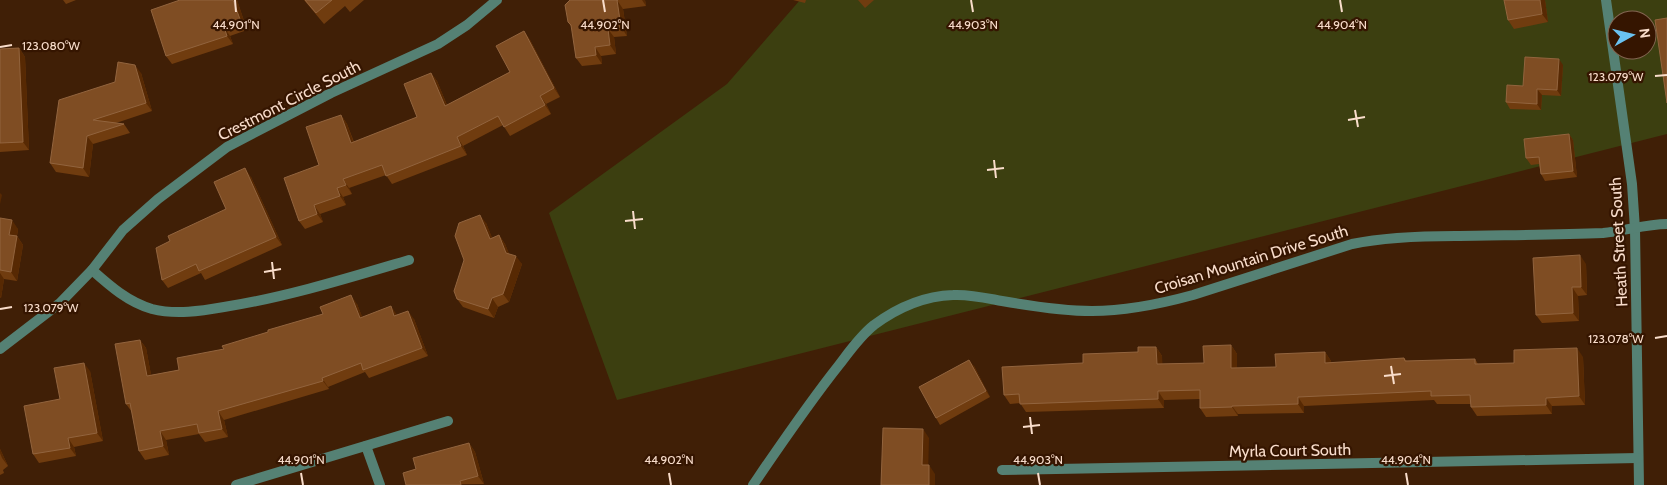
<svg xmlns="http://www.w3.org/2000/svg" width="1667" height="485" viewBox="0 0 1667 485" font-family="Cabin,sans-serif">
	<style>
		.green { fill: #3c3f10; fill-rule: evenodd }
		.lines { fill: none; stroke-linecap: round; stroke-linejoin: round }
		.service { stroke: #558174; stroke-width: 10 }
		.minor { stroke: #558174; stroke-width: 10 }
		.wall { fill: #703c0f }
		.shaded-wall { fill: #572903 }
		.building { fill: #7f4d23; stroke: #92643e }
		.ticks { fill: none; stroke: #f9ddcb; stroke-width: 2 }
		.labels { text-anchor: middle; stroke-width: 4.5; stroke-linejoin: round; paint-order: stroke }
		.street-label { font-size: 16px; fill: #f9ddcb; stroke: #351500 }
		.ticks-label { font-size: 12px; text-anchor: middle; fill: #f9ddcb; stroke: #351500; stroke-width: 4.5; stroke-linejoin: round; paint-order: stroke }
	</style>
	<rect width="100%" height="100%" fill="#401f06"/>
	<path class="green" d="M800 0H1667V134L617 400 549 213 727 84ZM1617 20H1647V50H1617Z"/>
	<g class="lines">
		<g class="service">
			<path d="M92 270C110 286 128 302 152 309 176 315 201 311 224 307 287 297 348 278 409 260"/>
			<path d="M366 446 380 485"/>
		</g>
		<g class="minor">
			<path d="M1606 0 1632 184 1635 229 1639 485"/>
			<path d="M0 349 60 303 92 270 123 230 158 199 227 147 331 93 438 44 467 25 497 0"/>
			<path d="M1002 470 1638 458"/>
			<path d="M236 485 448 421"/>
			<path d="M753 485C781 444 808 404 839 365 849 352 860 336 874 325 897 308 924 296 953 295 970 294 986 298 1002 301 1031 306 1062 311 1092 311 1126 311 1160 304 1193 295L1352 244C1386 237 1420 236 1455 236 1504 235 1554 235 1603 233 1625 231 1646 224 1667 224"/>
		</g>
	</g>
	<g class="wall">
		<path d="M63 0H76L66 4Z"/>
		<path d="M180 0H237L247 30 230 36 233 44 172 64 166 56Z"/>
		<path d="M304 0H364L350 12 345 6 324 24Z"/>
		<path d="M570 0H645L646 6 623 9 627 36 614 37 616 54 601 56 602 64 582 66 576 58 572 28 568 22Z"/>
		<path d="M793 0H806L805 3Z"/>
		<path d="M858 0H874L865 8Z"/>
		<path d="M1545 0 1548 22 1514 29 1508 20Z"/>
		<path d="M524 31 530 40 560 97 546 104 551 114 510 136 503 125 463 146 467 155 392 184 386 175 349 188 352 194 343 197 346 205 320 214 323 222 305 229 299 221 319 165 341 115 347 124 354 142 417 117 431 73 437 81 447 105 510 72Z"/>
		<path d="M19 48 25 57 29 150 0 152V49Z"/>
		<path d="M1563 65 1561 96 1542 95 1541 110 1510 109 1506 102 1523 86Z"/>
		<path d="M141 73 152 111 116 123 124 124 130 133 93 144 89 177 56 172 50 163Z"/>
		<path d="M1569 134 1573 140 1577 177 1545 181 1541 174 1539 164 1531 165 1526 158Z"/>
		<path d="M251 177 282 245 205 280 201 273 168 288 162 280 226 209Z"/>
		<path d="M0 218 18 229 17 236 23 245 17 281 4 279 1 298 0 297Z"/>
		<path d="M486 223 492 238 499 235 505 244 509 254 522 264 509 302 498 307 494 318 463 307 457 299Z"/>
		<path d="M1586 264 1587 295 1578 296 1579 321 1542 323 1536 315Z"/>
		<path d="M357 304 362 317 397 315 414 319 428 356 369 378 365 372 328 387 329 389 224 420 228 437 205 442 199 434 166 440 169 455 145 460 139 451 132 412 126 404 140 340 146 348 151 375 179 370 224 349 268 332Z"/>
		<path d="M1231 345 1237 354V368L1276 367 1325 352 1331 361V363L1404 358 1407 361 1475 359 1478 364 1514 363 1583 357 1585 405 1552 406V414L1477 416 1471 407V404H1437L1434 400 1304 406V413L1238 414V416L1206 417 1200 408V399L1164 400V408L1026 412 1020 403 1010 404 1004 395 1083 363 1138 352 1156 347 1162 356V364L1204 363Z"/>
		<path d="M974 366 990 397 940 425 936 418Z"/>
		<path d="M90 371 103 441 74 447 76 456 39 463 33 454 60 399Z"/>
		<path d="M469 443 475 452 484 484 406 485 416 469Z"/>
		<path d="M0 449 8 466 3 470 4 473 0 475Z"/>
	</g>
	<g class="shaded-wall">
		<path d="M233 0H237L247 30 241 22Z"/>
		<path d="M617 0 623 9 627 36 621 27Z"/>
		<path d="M642 0H645L646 6Z"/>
		<path d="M1540 0H1545L1548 22 1542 14Z"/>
		<path d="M224 27 230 36 233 44 227 36Z"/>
		<path d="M608 29 614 37 616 54 610 45Z"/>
		<path d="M524 31 530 40 560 97 554 88Z"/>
		<path d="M595 47 601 56 602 64 596 55Z"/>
		<path d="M19 48 25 57 29 150 23 142Z"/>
		<path d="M1559 59 1563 65 1561 96 1557 90Z"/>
		<path d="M135 65 141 73 152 111 146 103Z"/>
		<path d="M431 73 437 81 451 115 445 106Z"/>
		<path d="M1537 89 1542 95 1541 110 1537 104Z"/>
		<path d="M540 96 546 104 551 114 545 105Z"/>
		<path d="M341 115 347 124 357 152 351 143Z"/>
		<path d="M1569 134 1573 140 1577 177 1573 171Z"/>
		<path d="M87 136 93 144 89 177 83 168Z"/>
		<path d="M457 137 463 146 467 155 461 146Z"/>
		<path d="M245 168 251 177 282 245 276 237Z"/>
		<path d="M343 179 349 188 352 194 346 185Z"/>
		<path d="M337 188 343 197 346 205 340 196Z"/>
		<path d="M0 193 2 195 0 204Z"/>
		<path d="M314 205 320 214 323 222 317 214Z"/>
		<path d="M480 215 486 223 496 247 490 239Z"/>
		<path d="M12 220 18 229 17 236 23 245 17 281 11 272 9 235Z"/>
		<path d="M499 235 505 244 512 261 506 253Z"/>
		<path d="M1580 255 1586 264 1587 295 1581 287Z"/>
		<path d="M516 256 522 264 509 302 503 294Z"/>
		<path d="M0 273 4 279 1 298 0 296Z"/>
		<path d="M1572 287 1578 296 1579 321 1573 313Z"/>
		<path d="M351 295 357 304 366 326 360 318Z"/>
		<path d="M492 298 498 307 494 318 488 309Z"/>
		<path d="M391 306 397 315 394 316Z"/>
		<path d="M408 311 414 319 428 356 422 348Z"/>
		<path d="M140 340 146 348 153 385 147 376Z"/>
		<path d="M1231 345 1237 354V377L1231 368Z"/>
		<path d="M1156 347 1162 356 1163 373 1157 364Z"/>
		<path d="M1577 348 1583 357 1585 405 1579 396Z"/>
		<path d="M1325 352 1331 361V372L1325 363Z"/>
		<path d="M969 360 974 366 990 397 986 391Z"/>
		<path d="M84 363 90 371 103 441 97 433Z"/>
		<path d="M322 378 328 387 329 389 323 381Z"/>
		<path d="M1158 391 1164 400V408L1158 399Z"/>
		<path d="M1298 397 1304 406V413L1298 404Z"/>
		<path d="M1546 398 1552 406V414L1546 405Z"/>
		<path d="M1232 406 1238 414V416L1232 407Z"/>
		<path d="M218 411 224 420 228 437 222 429Z"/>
		<path d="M923 429 929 438 928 474 922 465Z"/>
		<path d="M160 431 166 440 169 455 163 446Z"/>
		<path d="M68 438 74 447 76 456 70 448Z"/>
		<path d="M469 443 475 452 484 484 478 476Z"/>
		<path d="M0 449 8 466 2 458 0 453Z"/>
		<path d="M929 465 935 474V485H929Z"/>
	</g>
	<g class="building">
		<path d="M180 0H233L241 22 224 27 227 36 166 56 151 10Z"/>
		<path d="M305 0H332L316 13Z"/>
		<path d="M570 0H618H617L621 27 608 29 610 45 595 47 596 55 576 58 571 25 568 22 565 5Z"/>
		<path d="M1504 0H1540L1542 14 1508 20Z"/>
		<path d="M1667 18V103L1655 20Z"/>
		<path d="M524 31 554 88 540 96 545 105 504 127 498 116 457 137 461 146 386 176 382 165 343 179 346 185 337 188 340 196 314 205 317 214 299 221 284 178 319 165 306 127 341 115 351 143 417 117 404 84 431 73 445 106 510 72 496 46Z"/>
		<path d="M19 48 23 142 0 143V49Z"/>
		<path d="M1525 57 1559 59 1557 90 1537 89V104L1506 102 1507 85 1523 86Z"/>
		<path d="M118 62 135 65 146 103 93 120 124 124 87 136 83 168 50 163 59 100 115 82Z"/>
		<path d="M1569 134 1573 171 1541 174 1539 157 1526 158 1524 139Z"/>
		<path d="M245 168 276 237 199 271 196 264 162 280 156 248 170 241 168 236 226 209 214 182Z"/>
		<path d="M480 215 490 239 499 235 506 253 516 256 503 294 492 298 488 309 457 299 454 291 464 260 455 236 459 223Z"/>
		<path d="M0 218 12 220 9 235 17 236 11 272 0 270Z"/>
		<path d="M1580 255 1581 287H1572L1573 313 1536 315 1533 258Z"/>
		<path d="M351 295 360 318 391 306 394 316 408 311 422 348 363 370 361 363 322 378 323 381 218 411 222 429 199 433 197 424 160 431 163 446 139 451 130 403 126 404 115 344 140 340 147 376 179 370 177 358 224 349 222 346 268 332V330L323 314 320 307Z"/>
		<path d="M1231 345V368L1276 367 1275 354 1325 352V363L1404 358 1405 361 1475 359V364L1514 363V350L1577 348 1579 396 1546 398V405L1471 407 1470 395 1431 396V391L1298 397V404L1232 406V407L1200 408V390L1158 391V399L1020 404 1019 394 1004 395 1002 367 1083 363V354L1138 352V347H1156L1157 364 1204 363 1203 346Z"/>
		<path d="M969 360 986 391 936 418 919 387Z"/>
		<path d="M84 363 97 433 68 438 70 448 33 454 24 406 60 399 54 368Z"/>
		<path d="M883 428 923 429 922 465H929V485H881Z"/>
		<path d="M469 443 478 476 460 481 461 485H406L403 473 416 469 413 458Z"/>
	</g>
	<path class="ticks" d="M235 0 236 12M603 0 605 12M971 0 973 12M1340 0 1342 12M0 47 12 45M1655 76 1667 75M1355 110 1358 127M1348 120 1365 117M994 160 996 178M987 170 1004 168M633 211 635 229M625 221 643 219M272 262 274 279M264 272 281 269M0 309 12 307M1655 338 1667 336M1391 366 1394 384M1384 376 1401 374M1030 417 1032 434M1023 427 1040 425M301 473 303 485M669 473 671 485M1038 473 1040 485M1406 473 1408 485"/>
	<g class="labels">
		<g class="street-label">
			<text transform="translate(289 100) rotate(-27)" y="6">Crestmont Circle South</text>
			<text transform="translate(1618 242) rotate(-93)" y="6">Heath Street South</text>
			<text transform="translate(1251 259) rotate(-17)" y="6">Croisan Mountain Drive South</text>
			<text transform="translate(1290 450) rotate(-1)" y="6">Myrla Court South</text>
		</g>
	</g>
	<g class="ticks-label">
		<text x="236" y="29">44.901°N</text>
		<text x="605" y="29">44.902°N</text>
		<text x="973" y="29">44.903°N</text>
		<text x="1342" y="29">44.904°N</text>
		<text x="51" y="50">123.080°W</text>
		<text x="1616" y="81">123.079°W</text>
		<text x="51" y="312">123.079°W</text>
		<text x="1616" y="343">123.078°W</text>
		<text x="301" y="464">44.901°N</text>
		<text x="669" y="464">44.902°N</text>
		<text x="1038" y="464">44.903°N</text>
		<text x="1406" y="464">44.904°N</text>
	</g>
	<g transform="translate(1632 35) rotate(82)"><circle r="24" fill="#351500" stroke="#836551"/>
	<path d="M0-4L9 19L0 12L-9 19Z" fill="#6ac3f1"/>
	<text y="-8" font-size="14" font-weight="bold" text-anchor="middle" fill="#f9ddcb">N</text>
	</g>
</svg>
